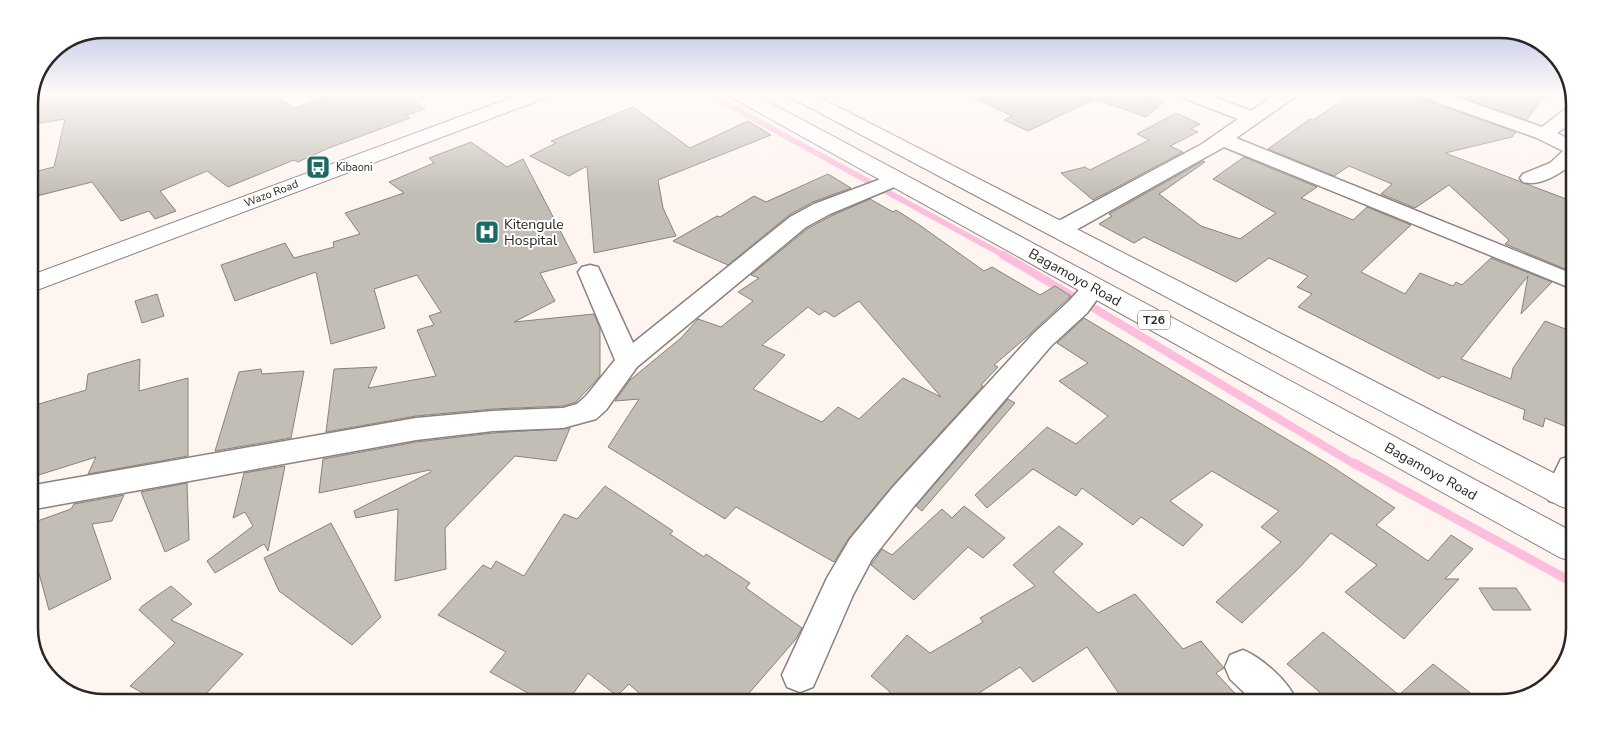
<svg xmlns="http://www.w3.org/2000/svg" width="1604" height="731" viewBox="0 0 1604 731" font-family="'Nunito Sans',sans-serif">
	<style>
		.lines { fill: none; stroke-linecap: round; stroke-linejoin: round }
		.stream-far2 { stroke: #fcbedc; stroke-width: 5.5 }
		.stream-far1 { stroke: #fcbedc; stroke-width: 8 }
		.stream { stroke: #fcbedc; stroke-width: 9 }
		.building { fill: #c2bdb5; stroke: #88827b; fill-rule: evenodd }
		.minor-casing { stroke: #8b827e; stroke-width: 3 }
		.secondary-casing { stroke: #8b827e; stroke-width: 2 }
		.trunk-casing { stroke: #8b827e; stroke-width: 2 }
		.minor { fill: #fff; fill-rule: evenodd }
		.secondary { fill: #fff; fill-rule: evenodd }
		.trunk { fill: #fff; fill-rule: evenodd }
		.labels { text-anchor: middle; stroke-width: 4; stroke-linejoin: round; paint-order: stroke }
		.far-poi-label { font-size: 11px; fill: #292624; stroke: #fff; text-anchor: start }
		.far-street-label { font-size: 11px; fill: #292624; stroke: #fff }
		.shield { fill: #fff; stroke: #696766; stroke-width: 1 }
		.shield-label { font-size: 12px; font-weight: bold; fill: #292624 }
		.poi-label { font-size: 14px; fill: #292624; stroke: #fff; text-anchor: start }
		.street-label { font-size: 14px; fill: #292624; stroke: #fff }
		.rim { fill: none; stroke: #292624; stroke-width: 2.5 }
	</style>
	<rect width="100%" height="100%" fill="#fef4f0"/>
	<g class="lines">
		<g class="stream-far2">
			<path d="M707 93 873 184"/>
			<path d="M882 189 1005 256"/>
		</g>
		<g class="stream-far1">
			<path d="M1003 255 1074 297"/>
			<path d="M1092 307 1356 465"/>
		</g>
		<path class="stream" d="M1354 463 1570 581"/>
	</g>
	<g class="building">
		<path d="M31 93H268L295 108 333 93H403L425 109 406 115 410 118 329 148 298 162 294 160 228 187 207 171 160 191 176 211 155 219 149 211 121 221 92 182 29 198V173L54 167 65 119 29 125V99Z"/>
		<path d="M964 93H1138L1164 102 1146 117 1095 99 1028 131 1004 120 1012 116Z"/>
		<path d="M1354 93H1413L1421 99 1516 132 1512 137 1445 153 1574 202 1573 259 1565 269 1505 244 1509 240 1449 185 1415 208 1381 194 1392 184 1349 166 1334 176 1268 149 1310 119 1313 120Z"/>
		<path d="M1450 93H1548L1526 120Z"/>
		<path d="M633 107 690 148 748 121 771 135 658 180 663 208 676 236 594 253 587 166 569 176 530 156 556 143 551 141Z"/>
		<path d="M1176 113 1200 124 1191 129 1198 132 1170 146 1183 152 1093 200 1061 173 1085 167 1090 170 1149 140 1137 134Z"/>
		<path d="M471 142 507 167 523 159 577 263 540 273 555 301 514 322 594 314 600 328V376L576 402 563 406 493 409 416 416 326 432 334 369 377 367 368 388 436 376 417 330 434 325 429 316 441 312 417 275 374 289 385 328 331 344 316 272 235 301 221 265 285 243 294 258 334 247 333 242 360 234 345 213 404 193 389 182 434 163 429 158Z"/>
		<path d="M1244 157 1317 187 1301 198 1353 220 1367 207 1411 225 1361 272 1405 294 1420 273 1453 286 1456 282 1462 285 1491 258 1552 282 1521 314 1528 276 1461 359 1511 379 1513 368 1545 321 1573 332 1572 429 1545 418 1543 427 1523 419 1525 410 1442 376 1439 379 1298 307 1312 294 1297 287 1308 276 1269 258 1236 282 1144 237 1134 243 1099 224 1112 216 1109 214 1203 161 1205 162 1159 194 1201 226 1240 239 1276 213 1213 179Z"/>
		<path d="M828 174 851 188 813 202 789 215 728 265 673 241 717 216 720 217 754 196 766 202Z"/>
		<path d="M870 199 893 212 896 210 918 224 984 271 992 267 1040 295 1055 286 1071 296 1029 335 994 365 998 367 981 385 983 386 892 486 849 538 834 562 736 507 725 519 608 447 639 399 615 401 630 380 681 338 698 319 721 327 753 301 738 292 759 278 751 275 807 229 831 216ZM859 301 941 397 903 378 859 419 838 407 822 422 753 389 785 355 762 345 808 307 819 315 825 311 834 317Z"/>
		<path d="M157 294 164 316 142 323 135 301Z"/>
		<path d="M1084 318 1325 462 1395 508 1376 525 1428 561 1451 535 1473 549 1445 579H1459L1404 639 1345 592 1377 565 1331 533 1300 567 1242 623 1216 602 1281 542 1261 527 1279 511 1212 471 1170 501 1203 525 1183 546 1141 517 1133 525 1082 488 1076 496 1033 469 987 508 975 495 1047 427 1076 444 1108 416 1059 381 1088 363 1057 343Z"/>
		<path d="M140 359 139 391 188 378V456L88 474 96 457 29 478V407L86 390 88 374Z"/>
		<path d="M261 369 262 374 304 371 291 438 215 451 239 372Z"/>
		<path d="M1008 399 1015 403 922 511 916 506Z"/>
		<path d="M570 428 556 461 515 456 445 528 446 569 395 581 398 509 356 518 354 511 431 472 430 470 319 493 323 459 416 442 493 433Z"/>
		<path d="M285 466 268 551 264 544 215 573 207 561 253 526 245 512 233 518 244 473Z"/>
		<path d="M187 483 189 540 165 552 141 492Z"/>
		<path d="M605 486 673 531 670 534 704 557 706 554 750 583 746 588 802 628 796 639 744 699H646L629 684 617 696 588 673 570 698H537L490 672 506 652 438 615 483 565 491 569 496 561 524 576 564 514 577 519Z"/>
		<path d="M124 495 112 521 92 524 111 579 49 610 29 537V524L71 509 74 504Z"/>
		<path d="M964 506 1005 538 983 558 968 547 914 600 871 565 882 549 892 555 942 509 952 518Z"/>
		<path d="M331 523 381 617 352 645 279 591 264 558Z"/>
		<path d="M1059 526 1083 544 1053 572 1098 613 1135 594 1183 649 1201 641 1224 668 1216 673 1242 701H1124L1087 647 1033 682 1020 667 968 700H894L889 691 871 676 907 635 930 653 983 622 980 618 1035 586 1013 565Z"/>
		<path d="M171 586 192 604 171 620 243 654 203 697H150L130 686 175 643 139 610 142 606Z"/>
		<path d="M1479 588H1516L1531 610H1493Z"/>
		<path d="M1323 632 1399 695 1433 664 1482 702H1331L1287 664Z"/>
	</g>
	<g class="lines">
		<g class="minor-casing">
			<g id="minor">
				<path d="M1178 93H1203L1251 111 1277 93H1298L1295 97 1236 138 1573 274V289L1224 147 1067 235 1059 237 1051 235 1048 230 1051 225 1202 144 1238 119 1181 97Z"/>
				<path d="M1419 93H1445L1542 127 1568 107 1575 105V120L1557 133 1575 142 1574 162C1562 173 1540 187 1523 182L1520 178 1523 174 1550 163 1563 151 1537 138 1422 97Z"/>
				<path d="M897 173 904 175 907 179 904 183 830 214 806 227 637 367 606 410 596 419 563 428 493 431 416 440 29 510V486L416 418 493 411 563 408 577 404 586 396 615 360 578 272 582 267 590 265 598 267 633 343 790 217 814 204Z"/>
				<path d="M1094 279 1102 282 1106 287 1087 313 1051 346 915 505 872 559 853 595 813 687 800 692 787 687 782 675 827 578 850 539 893 487 1033 334 1069 301 1086 282Z"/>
				<path d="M1571 456V500L1560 504 1549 501 1545 492 1561 459Z"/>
				<path d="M1243 650C1262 658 1290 682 1296 701H1253L1230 679 1225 667 1230 655Z"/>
			</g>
		</g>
		<g class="secondary-casing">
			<path id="secondary" d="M524 93H550L548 97 29 293V276Z"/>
		</g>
		<g class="trunk-casing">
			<g id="trunk">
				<path d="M729 93H752L1571 531 1570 561 1559 557 731 97Z"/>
				<path d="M788 93H811L1571 482V510L1560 506 790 97Z"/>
			</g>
		</g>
		<use href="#minor" class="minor"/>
		<use href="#secondary" class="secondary"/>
		<use href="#trunk" class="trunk"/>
	</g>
	<linearGradient id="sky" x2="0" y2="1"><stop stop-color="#b0b8e3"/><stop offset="0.48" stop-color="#fffaf8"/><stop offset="1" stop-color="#fffaf8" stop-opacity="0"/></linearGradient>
	<rect width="1604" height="195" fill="url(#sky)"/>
	<defs>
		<g id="bus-square" transform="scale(1.25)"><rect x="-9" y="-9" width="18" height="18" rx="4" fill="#1d6966" stroke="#fff"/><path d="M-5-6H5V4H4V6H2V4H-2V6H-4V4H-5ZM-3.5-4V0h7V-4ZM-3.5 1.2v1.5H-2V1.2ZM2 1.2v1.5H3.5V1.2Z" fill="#fff"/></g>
		<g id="hospital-square" transform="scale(1.25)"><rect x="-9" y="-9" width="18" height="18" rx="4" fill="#1d6966" stroke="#fff"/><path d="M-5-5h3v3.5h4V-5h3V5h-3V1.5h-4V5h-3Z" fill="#fff"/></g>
	</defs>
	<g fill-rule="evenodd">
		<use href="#bus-square" x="318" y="167"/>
		<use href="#hospital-square" x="487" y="232"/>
	</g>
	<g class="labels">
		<g class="far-poi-label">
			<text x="336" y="171">Kibaoni</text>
		</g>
		<g class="far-street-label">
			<text transform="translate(271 193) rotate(-21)" y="4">Wazo Road</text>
		</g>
		<rect class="shield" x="1138" y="310.5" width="32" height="19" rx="4"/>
		<g class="shield-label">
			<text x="1154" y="324">T26</text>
		</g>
		<g class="poi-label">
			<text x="504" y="229">Kitengule<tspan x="504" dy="16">Hospital</tspan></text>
		</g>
		<g class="street-label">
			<text transform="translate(1075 277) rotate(29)" y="5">Bagamoyo Road</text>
			<text transform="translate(1431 471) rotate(29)" y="5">Bagamoyo Road</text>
		</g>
	</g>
	<path d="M0 0H1604V731H0ZM104 38H1500A66 66 0 0 1 1566 104V628A66 66 0 0 1 1500 694H104A66 66 0 0 1 38 628V104A66 66 0 0 1 104 38Z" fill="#fff" fill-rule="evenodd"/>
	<path class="rim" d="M104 38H1500A66 66 0 0 1 1566 104V628A66 66 0 0 1 1500 694H104A66 66 0 0 1 38 628V104A66 66 0 0 1 104 38Z"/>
</svg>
